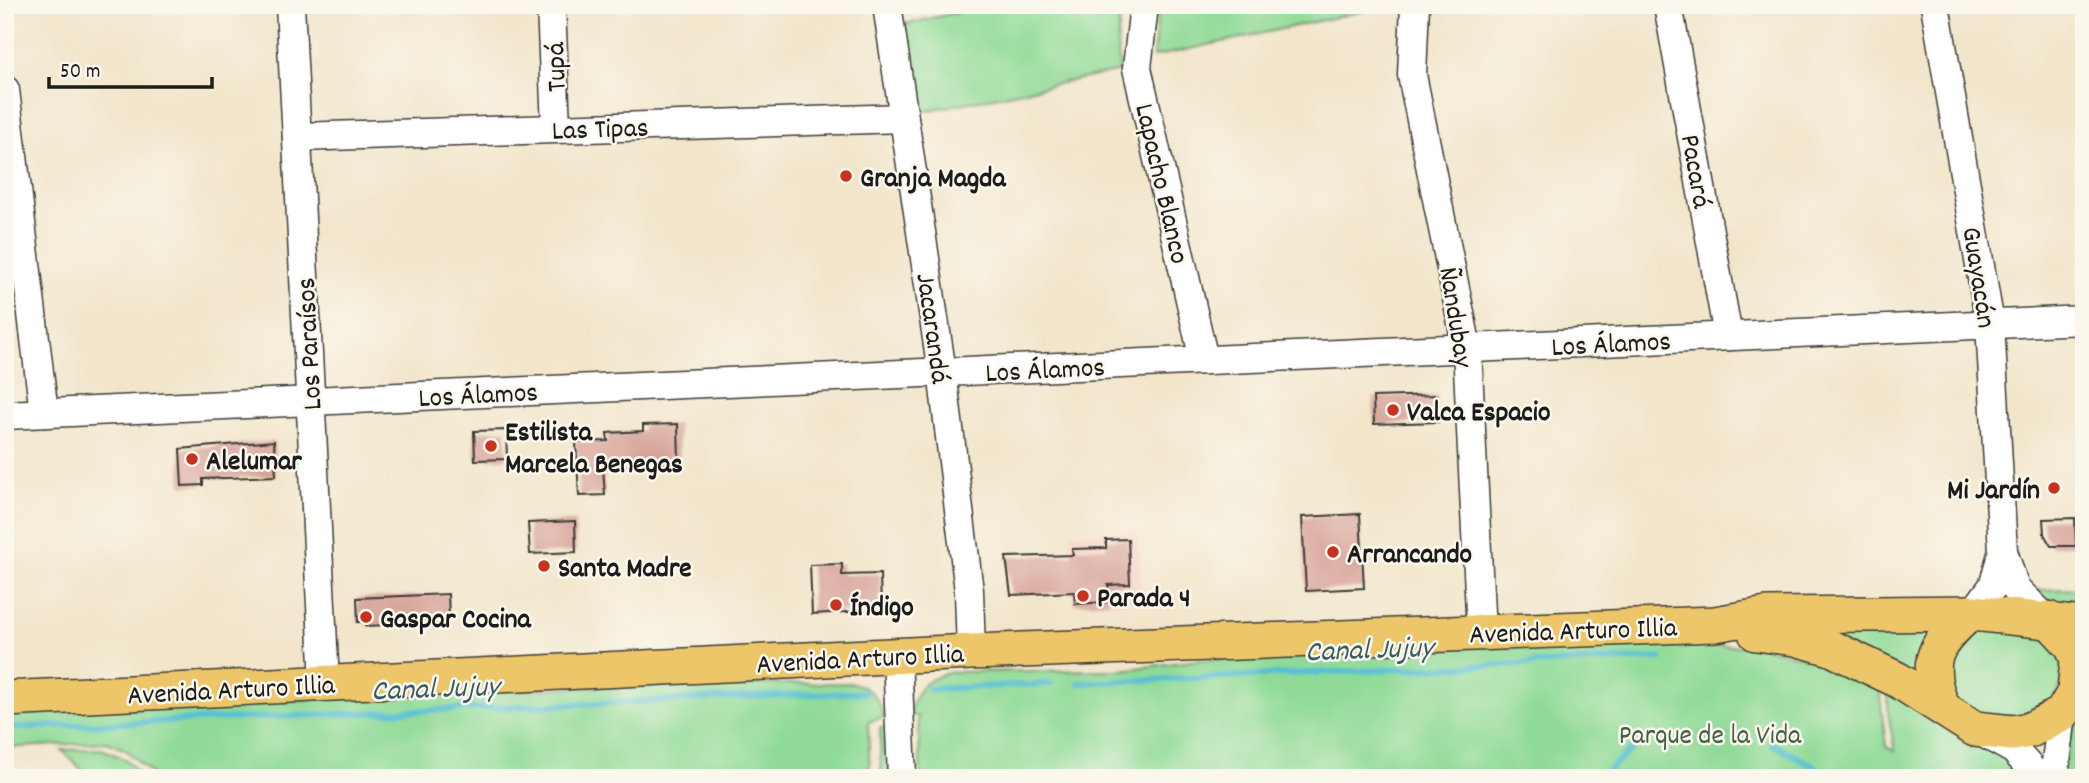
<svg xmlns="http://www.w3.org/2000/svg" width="2089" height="783" viewBox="0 0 2089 783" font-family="Dekko,sans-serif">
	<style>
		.built { fill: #f6d1c6 }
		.green { fill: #8fda96; stroke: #567b59; stroke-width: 2 }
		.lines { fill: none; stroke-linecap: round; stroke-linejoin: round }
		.stream { stroke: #56bfd2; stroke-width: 6 }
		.building { fill: #d8a49a }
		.minor-casing { stroke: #3c3a36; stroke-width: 31 }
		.major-casing { stroke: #3c3a36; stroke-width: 38 }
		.minor { stroke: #fff; stroke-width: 28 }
		.major { stroke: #ecc669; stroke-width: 35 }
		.poi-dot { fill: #c8321e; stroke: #fbf7ec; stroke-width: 2.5 }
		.labels { text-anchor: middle; stroke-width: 5; stroke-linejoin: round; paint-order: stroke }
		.street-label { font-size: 28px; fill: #1c1c1c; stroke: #fbf7ec }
		.poi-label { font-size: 28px; font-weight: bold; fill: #1c1c1c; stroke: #fbf7ec; text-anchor: start }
		.park-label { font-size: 28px; fill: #445e47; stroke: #fbf7ec }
		.water-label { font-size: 30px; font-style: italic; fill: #335d65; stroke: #fbf7ec }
	</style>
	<rect width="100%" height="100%" fill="#fbf7ec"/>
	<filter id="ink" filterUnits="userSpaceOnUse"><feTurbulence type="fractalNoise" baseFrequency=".0143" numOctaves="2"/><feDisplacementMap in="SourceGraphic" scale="14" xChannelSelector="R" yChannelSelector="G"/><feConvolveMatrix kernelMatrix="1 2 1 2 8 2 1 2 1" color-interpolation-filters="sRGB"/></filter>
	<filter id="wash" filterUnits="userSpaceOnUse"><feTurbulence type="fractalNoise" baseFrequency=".00686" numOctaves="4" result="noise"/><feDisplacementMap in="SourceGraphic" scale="28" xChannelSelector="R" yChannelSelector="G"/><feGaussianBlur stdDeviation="1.57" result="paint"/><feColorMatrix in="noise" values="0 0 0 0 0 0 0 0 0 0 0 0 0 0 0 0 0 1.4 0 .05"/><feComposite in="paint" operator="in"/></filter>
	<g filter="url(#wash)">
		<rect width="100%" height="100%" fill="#f2e5ca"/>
		<path class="built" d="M1138 531 1141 601 1073 604 1071 534Z"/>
		<g class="green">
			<path d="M990 5H1121L1117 45 1120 71 911 114 897 26Z"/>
			<path d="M1159 5H1392L1153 57Z"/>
			<path d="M2084 589V610L2044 598 2032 590Z"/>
			<path d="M1790 622 1933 623 1917 678Z"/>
			<path d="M1981 628 2036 631 2059 651 2065 675 2055 698 2028 716 1981 717 1953 700 1948 656 1967 635Z"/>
			<path d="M1538 643 1761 646 1878 677 1886 747 1895 751 1888 713V682L1986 744 2029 778H921L918 716H910C913 689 927 678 952 672L1121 670 1199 660Z"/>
			<path d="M852 683C870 687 879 698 884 717L868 722 870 778H156L126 750 107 742 5 748V712L608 686Z"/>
			<path d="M2084 708V778H2060L2072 729Z"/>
			<path d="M880 728H888L890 778H881Z"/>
			<path d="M102 749 125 759 144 778H90L62 750Z"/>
		</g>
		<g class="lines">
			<g class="stream">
				<path d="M1079 683 1661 658"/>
				<path d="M929 689 1051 684"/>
				<path d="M5 728 866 692"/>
				<path d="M1772 744 1814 766 1825 778"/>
				<path d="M1040 775 1049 778"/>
				<path d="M1427 778 1434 773"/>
				<path d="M1600 778 1635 746"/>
			</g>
		</g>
		<g id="blocks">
			<g class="building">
				<path d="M1437 395 1438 422 1374 424 1373 397Z"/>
				<path d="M678 424 679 463 603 467 605 495 579 496 576 442 608 441 607 433 643 431V425Z"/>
				<path d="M506 430 507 459 475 460 474 431Z"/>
				<path d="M274 441 276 476 203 479V485L182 486 180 449Z"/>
				<path d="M1360 514 1364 588 1306 591 1302 517Z"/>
				<path d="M2075 518 2076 546H2051L2044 534 2043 519Z"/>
				<path d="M575 521 576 552 530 554 528 523Z"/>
				<path d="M1128 539 1130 584 1108 585 1109 602 1075 604 1074 592 1011 595 1006 557 1073 555 1072 549 1106 548V540Z"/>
				<path d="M842 564V575L880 574 881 610 812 614 810 565Z"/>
				<path d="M448 594 449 618 433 619V623L366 626V622H358L357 598Z"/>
			</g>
		</g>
	</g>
	<g filter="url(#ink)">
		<use href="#blocks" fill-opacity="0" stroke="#3c3a36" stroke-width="2"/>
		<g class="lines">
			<g class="minor-casing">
				<g id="minor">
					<path d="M290 5 325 683"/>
					<path d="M551 5 556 128"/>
					<path d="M887 5 942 372 969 591 971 652"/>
					<path d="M1144 5 1137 68 1204 360"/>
					<path d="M1415 5 1412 75 1467 348 1481 633"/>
					<path d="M1668 5 1728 336"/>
					<path d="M1935 5 1990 324 2003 551 2015 588 2045 618"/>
					<path d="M5 90 44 413"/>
					<path d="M297 137 904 118"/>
					<path d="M5 415 2084 320"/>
					<path d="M1973 613 1993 586 2003 551"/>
					<path d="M897 655 902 778"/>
					<path d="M1981 732 2014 750 2039 778"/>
					<path d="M2054 778 2062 714"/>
				</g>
			</g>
			<g class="major-casing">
				<g id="major">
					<path d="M1756 633 1795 638 1831 648 1898 680 1975 729 2013 733 2030 730 2062 714 2075 692 2078 660 2073 646 2048 619"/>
					<path d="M5 699 971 652 1715 624 1767 615 1973 613 2084 625"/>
					<path d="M1941 705C1924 659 1935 644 1970 613"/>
				</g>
			</g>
			<use href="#minor" class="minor"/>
			<use href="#major" class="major"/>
		</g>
	</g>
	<g class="poi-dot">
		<circle cx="846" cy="176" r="7"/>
		<circle cx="1393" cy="410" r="7"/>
		<circle cx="491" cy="446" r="7"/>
		<circle cx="192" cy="459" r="7"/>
		<circle cx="2054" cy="488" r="7"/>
		<circle cx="1333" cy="552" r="7"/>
		<circle cx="544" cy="566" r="7"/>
		<circle cx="1083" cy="596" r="7"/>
		<circle cx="836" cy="605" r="7"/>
		<circle cx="366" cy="617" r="7"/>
	</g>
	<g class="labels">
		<g class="street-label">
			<text transform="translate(554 67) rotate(-92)" y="10">Tupá</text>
			<text transform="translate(600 127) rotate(-2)" y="10">Las Tipas</text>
			<text transform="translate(1698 171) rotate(80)" y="10">Pacará</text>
			<text transform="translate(1164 183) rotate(77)" y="10">Lapacho Blanco</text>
			<text transform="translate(1981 277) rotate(81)" y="10">Guayacán</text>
			<text transform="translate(1458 317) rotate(81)" y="10">Ñandubay</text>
			<text transform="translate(935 328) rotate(82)" y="10">Jacarandá</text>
			<text transform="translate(1611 342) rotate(-3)" y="10">Los Álamos</text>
			<text transform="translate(307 344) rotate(-93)" y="10">Los Paraísos</text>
			<text transform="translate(1045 368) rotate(-3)" y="10">Los Álamos</text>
			<text transform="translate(478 393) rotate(-3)" y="10">Los Álamos</text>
			<text transform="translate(1573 629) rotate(-2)" y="10">Avenida Arturo Illia</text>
			<text transform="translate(860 657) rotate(-3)" y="10">Avenida Arturo Illia</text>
			<text transform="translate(231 688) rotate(-3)" y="10">Avenida Arturo Illia</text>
		</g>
		<g class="poi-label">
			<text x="860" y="186">Granja Magda</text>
			<text x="1407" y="420">Valca Espacio</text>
			<text x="505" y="440">Estilista<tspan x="505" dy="32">Marcela Benegas</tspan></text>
			<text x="206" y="469">Alelumar</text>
			<text x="2040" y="498" text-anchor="end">Mi Jardín</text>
			<text x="1347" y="562">Arrancando</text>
			<text x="558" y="576">Santa Madre</text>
			<text x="1097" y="606">Parada 4</text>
			<text x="850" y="615">Índigo</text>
			<text x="380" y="627">Gaspar Cocina</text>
		</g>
		<g class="park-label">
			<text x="1710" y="743">Parque de la Vida</text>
		</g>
		<g class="water-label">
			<text transform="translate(1369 648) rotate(-2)" y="10">Canal Jujuy</text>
			<text transform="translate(435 687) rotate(-2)" y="10">Canal Jujuy</text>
		</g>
	</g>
	<rect width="2089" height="783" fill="none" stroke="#fbf7ec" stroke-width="28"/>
	<path d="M49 77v10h163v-10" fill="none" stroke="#1c1c1c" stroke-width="3.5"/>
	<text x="60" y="77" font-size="21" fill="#1c1c1c" stroke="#fbf7ec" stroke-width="5" paint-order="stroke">50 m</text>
</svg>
